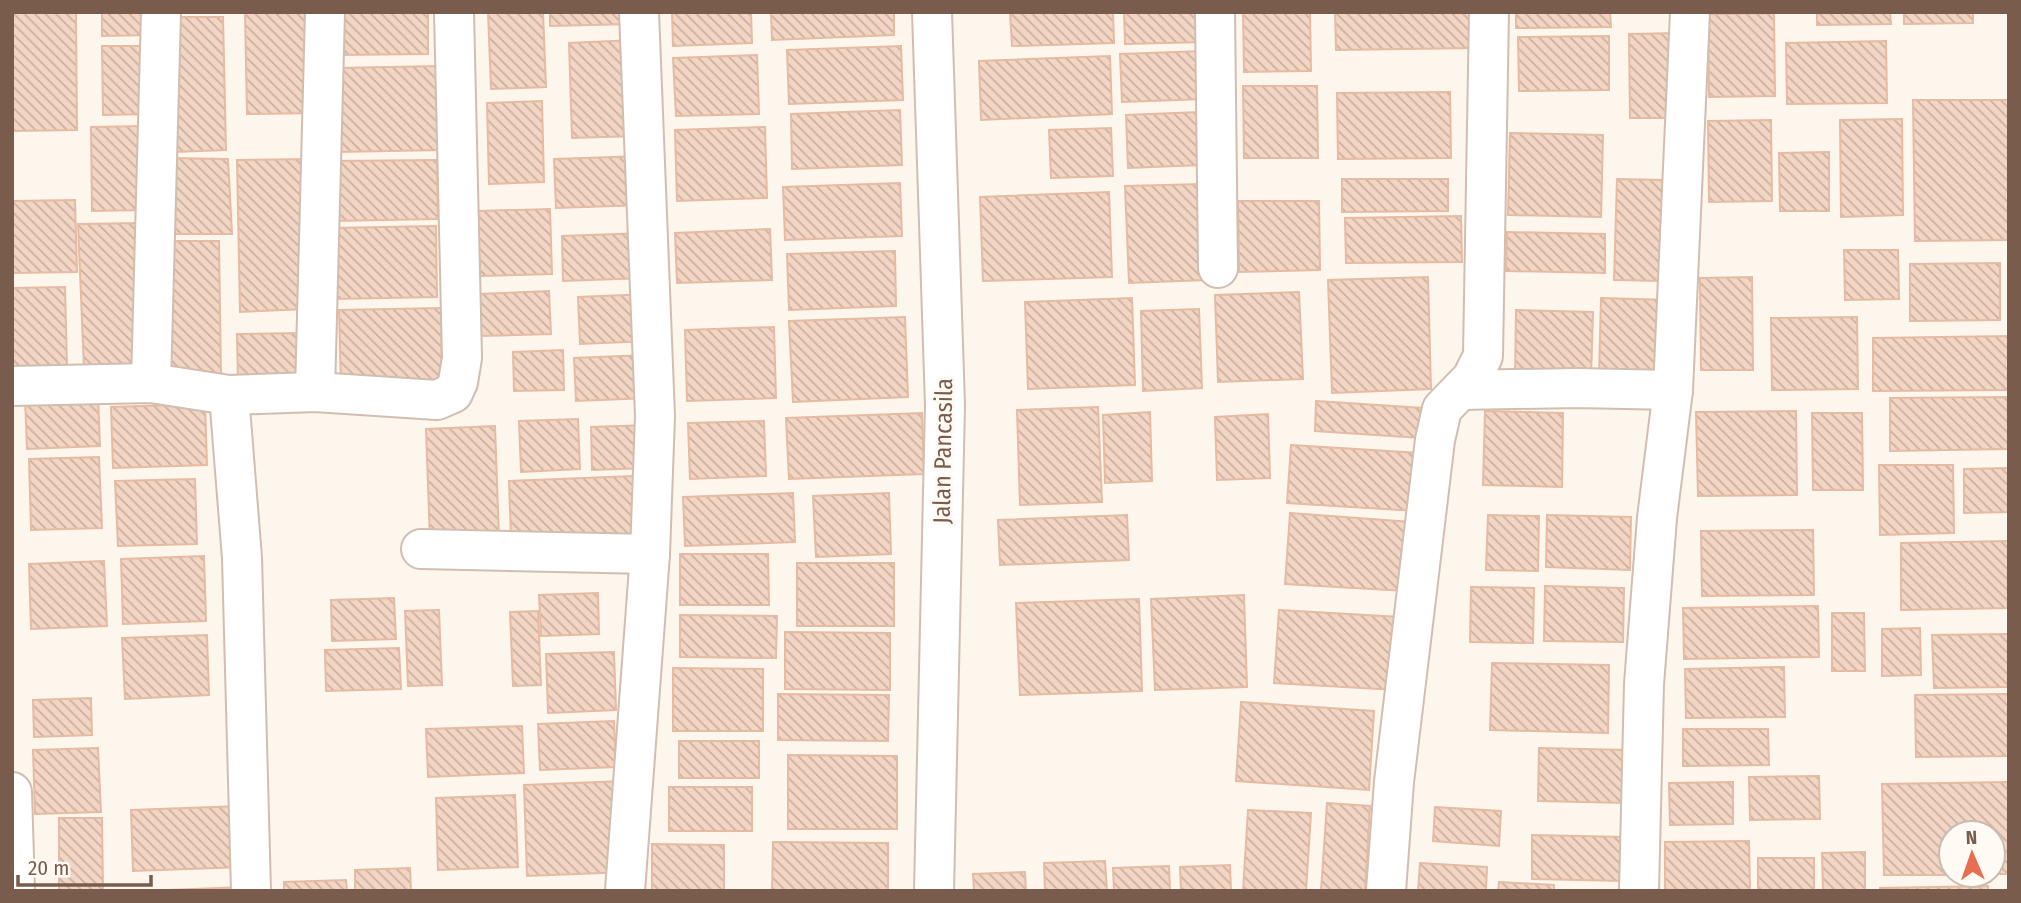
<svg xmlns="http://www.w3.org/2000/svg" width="2021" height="903" viewBox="0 0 2021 903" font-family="'Fira Sans Condensed',sans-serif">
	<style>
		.building { fill: url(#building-back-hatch); stroke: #e6bba3; stroke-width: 2 }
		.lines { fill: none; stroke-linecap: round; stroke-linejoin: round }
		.street-casing { stroke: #d1beb0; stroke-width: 42 }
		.street { stroke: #fff; stroke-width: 38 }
		.labels { text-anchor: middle; stroke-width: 6; stroke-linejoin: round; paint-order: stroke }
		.street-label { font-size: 24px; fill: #7a5c4d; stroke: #fffaf3 }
	</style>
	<defs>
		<pattern id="building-back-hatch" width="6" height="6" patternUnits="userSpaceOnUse" patternTransform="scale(1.75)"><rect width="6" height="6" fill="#f3d5c3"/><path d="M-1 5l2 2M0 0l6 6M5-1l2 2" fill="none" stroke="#cab0a1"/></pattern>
	</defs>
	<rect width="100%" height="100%" fill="#fdf6ec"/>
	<g class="building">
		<path d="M12 12H76L77 130 12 131Z"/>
		<path d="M102 12H155V35L102 36Z"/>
		<path d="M245 12H318L319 113 247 114Z"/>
		<path d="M339 12H428V54L339 55Z"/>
		<path d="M488 12H543L546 87 491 89Z"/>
		<path d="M550 12H630L631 24 550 26Z"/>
		<path d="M672 12H751L752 43 673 46Z"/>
		<path d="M771 12H894V35L772 40Z"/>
		<path d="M1010 12H1113L1114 43 1012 46Z"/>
		<path d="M1124 12H1204L1205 42 1125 44Z"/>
		<path d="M1243 12H1310L1311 71 1244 72Z"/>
		<path d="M1335 12H1475V48L1336 50Z"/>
		<path d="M1516 12H1610L1611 27 1516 28Z"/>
		<path d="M1817 12H1890L1891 24 1817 25Z"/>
		<path d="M1904 12H1973V23L1904 24Z"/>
		<path d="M1774 13 1775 96 1709 97 1708 14Z"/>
		<path d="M173 17H223L226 150 174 152Z"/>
		<path d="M1678 33 1679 118H1630L1629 34Z"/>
		<path d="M1609 36V90L1519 91 1518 37Z"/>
		<path d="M634 40 637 136 572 138 569 43Z"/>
		<path d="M1886 41 1887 103 1787 104 1786 43Z"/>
		<path d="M102 46H150L151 114 103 115Z"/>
		<path d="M901 46 903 100 789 104 787 50Z"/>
		<path d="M1203 51 1205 99 1122 102 1120 54Z"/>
		<path d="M757 55 759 114 676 116 673 58Z"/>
		<path d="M1110 56 1112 114 981 120 979 61Z"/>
		<path d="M441 66 443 150 337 152 336 68Z"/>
		<path d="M1243 86H1317L1318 158H1244Z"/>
		<path d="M1450 92 1451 158 1338 159 1337 93Z"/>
		<path d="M1913 100H2009V240L1915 241Z"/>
		<path d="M542 101 544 182 489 184 487 103Z"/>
		<path d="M900 110 902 165 792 169 791 114Z"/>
		<path d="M1199 112 1201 165 1128 168 1126 115Z"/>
		<path d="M1902 119 1903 215 1841 217 1840 120Z"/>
		<path d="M1771 120 1772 201 1709 202 1708 121Z"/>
		<path d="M144 126 145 210 92 211 91 127Z"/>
		<path d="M765 127 767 198 677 201 675 130Z"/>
		<path d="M1111 128 1113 176 1051 178 1049 130Z"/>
		<path d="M1510 133 1603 135 1601 217 1508 215Z"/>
		<path d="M1829 152V211H1780L1779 153Z"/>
		<path d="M642 156 644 205 556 208 554 159Z"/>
		<path d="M170 158 228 159 232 234H171Z"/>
		<path d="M311 159 307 309 240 312 237 160Z"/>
		<path d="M437 160 438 219 333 221V161Z"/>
		<path d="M1342 179H1448V211L1342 212Z"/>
		<path d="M1617 179 1665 180 1663 281 1614 280Z"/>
		<path d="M900 183 902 236 785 240 783 187Z"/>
		<path d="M1202 184 1206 280 1129 283 1125 186Z"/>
		<path d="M1109 192 1112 277 983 281 980 197Z"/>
		<path d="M75 200 77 272 12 273V201Z"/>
		<path d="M1238 201H1319L1320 270 1239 272Z"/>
		<path d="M550 209 552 274 480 276 478 211Z"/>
		<path d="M1461 216 1462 262 1346 263 1345 218Z"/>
		<path d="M142 223 138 366 84 369 78 224Z"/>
		<path d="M436 226 437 297 334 299 332 228Z"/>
		<path d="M770 229 772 280 677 283 675 233Z"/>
		<path d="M1507 232 1605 234V273L1506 271Z"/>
		<path d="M645 233 646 278 563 281 562 236Z"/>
		<path d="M167 241H219L221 377 170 378Z"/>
		<path d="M1844 250H1898L1899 299 1845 300Z"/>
		<path d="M895 251 896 306 789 310 787 254Z"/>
		<path d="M2000 263V320L1910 321V264Z"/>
		<path d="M1428 277 1431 389 1332 393 1328 280Z"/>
		<path d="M1752 277 1753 370H1701L1700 278Z"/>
		<path d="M65 287 67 367 12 369V288Z"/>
		<path d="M549 291 551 334 480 336 479 294Z"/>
		<path d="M1299 292 1303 379 1218 382 1215 295Z"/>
		<path d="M648 294 649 341 580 344 578 297Z"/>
		<path d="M1132 298 1135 385 1028 389 1025 302Z"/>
		<path d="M1601 298 1669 300 1668 378 1599 377Z"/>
		<path d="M441 308 442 385 341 386 339 310Z"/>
		<path d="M1199 309 1202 388 1143 391 1141 311Z"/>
		<path d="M1516 310 1593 312 1591 379 1515 378Z"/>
		<path d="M905 317 908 397 793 402 789 321Z"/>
		<path d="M1857 317 1858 389 1772 390 1771 318Z"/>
		<path d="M774 327 776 398 687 401 685 330Z"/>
		<path d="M302 333 303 381 238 382 237 334Z"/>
		<path d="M2009 336V390L1873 391V338Z"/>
		<path d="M563 350 564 390 514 391 513 352Z"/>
		<path d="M646 355 648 398 576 401 574 358Z"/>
		<path d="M98 396 100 446 27 449 25 398Z"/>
		<path d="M2009 397V449L1890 451V398Z"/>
		<path d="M1316 401 1423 408 1421 438 1315 431Z"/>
		<path d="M205 404 207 465 113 468 111 407Z"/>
		<path d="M1098 407 1102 502 1020 505 1017 410Z"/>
		<path d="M1485 411 1563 413 1562 487 1483 485Z"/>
		<path d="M1796 411 1797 495 1698 496 1696 412Z"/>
		<path d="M1150 412 1152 481 1105 483 1103 415Z"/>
		<path d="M922 413 924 474 789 479 786 418Z"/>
		<path d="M1812 413H1862L1863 490H1813Z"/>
		<path d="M1268 414 1270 478 1217 480 1215 417Z"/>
		<path d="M578 419 580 469 521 472 519 421Z"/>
		<path d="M764 421 766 476 690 479 688 423Z"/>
		<path d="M648 425 649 468 592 470 591 427Z"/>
		<path d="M495 426 499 539 430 541 426 429Z"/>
		<path d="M1291 445 1420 453 1416 511 1287 503Z"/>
		<path d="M99 457 102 528 31 530 29 459Z"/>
		<path d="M1879 465H1953L1954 533 1880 535Z"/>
		<path d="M2009 468V512L1964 513V469Z"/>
		<path d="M633 476 635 534 511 538 509 481Z"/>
		<path d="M195 479 197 544 118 546 115 481Z"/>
		<path d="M793 493 795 542 685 546 683 497Z"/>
		<path d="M889 493 891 554 816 557 813 496Z"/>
		<path d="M1290 513 1411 522 1406 591 1285 584Z"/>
		<path d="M1127 515 1129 560 1000 565 998 520Z"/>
		<path d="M1488 515 1539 516 1538 571 1486 570Z"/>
		<path d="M1547 515 1631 517 1630 570 1546 567Z"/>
		<path d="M1813 530 1814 595 1702 596 1701 531Z"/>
		<path d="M2009 541V608L1901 610V543Z"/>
		<path d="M680 554H768L769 605H680Z"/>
		<path d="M204 556 206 621 123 624 121 559Z"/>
		<path d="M104 561 107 626 31 629 29 564Z"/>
		<rect x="797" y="563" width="97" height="63"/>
		<path d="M1545 586 1624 588 1623 642 1544 641Z"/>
		<path d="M1471 587 1534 588 1533 643 1470 642Z"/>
		<path d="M598 593 599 634 541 636 539 595Z"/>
		<path d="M1244 595 1247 687 1155 690 1151 599Z"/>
		<path d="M394 598 396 639 332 641 331 600Z"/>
		<path d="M1139 599 1142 691 1020 695 1016 603Z"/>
		<path d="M1818 606 1819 657 1684 659 1683 608Z"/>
		<path d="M439 610 442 685 408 686 405 611Z"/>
		<path d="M1279 610 1400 617 1396 690 1274 683Z"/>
		<path d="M538 611 541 685 513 686 510 612Z"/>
		<path d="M1832 613H1864L1865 671H1832Z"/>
		<path d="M680 615 777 616 776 658 680 657Z"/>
		<path d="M1920 628 1921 675 1882 676V629Z"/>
		<path d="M785 632 890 633V690L785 689Z"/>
		<path d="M2008 634 2009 687 1934 688 1932 635Z"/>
		<path d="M207 635 209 695 125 699 122 638Z"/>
		<path d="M399 648 401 689 326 691 325 650Z"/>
		<path d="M614 652 616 710 548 713 546 654Z"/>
		<path d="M1492 663 1609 665 1608 733 1490 730Z"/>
		<path d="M1784 667 1785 717 1686 718 1685 669Z"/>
		<path d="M673 668 763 669V731H673Z"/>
		<path d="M778 694 889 695 888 741 778 740Z"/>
		<path d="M2009 694V756L1916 757 1915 695Z"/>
		<path d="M91 698 92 735 34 737 33 700Z"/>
		<path d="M1241 702 1374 711 1369 790 1236 781Z"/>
		<path d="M614 721 616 767 540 770 538 724Z"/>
		<path d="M522 726 524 773 428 777 426 729Z"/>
		<path d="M1683 729H1768L1769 765 1683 766Z"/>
		<rect x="679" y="741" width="80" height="37"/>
		<path d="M98 748 101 812 35 814 33 750Z"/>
		<path d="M1539 748 1629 750 1627 803 1538 801Z"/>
		<path d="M788 755 897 756V829H788Z"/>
		<path d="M1819 776 1820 819 1750 820 1749 777Z"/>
		<path d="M623 781 627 872 527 876 524 785Z"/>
		<path d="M1733 782V824L1670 825 1669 783Z"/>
		<path d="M2009 782V874H1993V833H1951V875H1884L1882 784Z"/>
		<rect x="669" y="787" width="83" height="44"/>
		<path d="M515 795 518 867 438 870 436 798Z"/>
		<path d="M1327 803 1370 806 1365 891H1321Z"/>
		<path d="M241 806 243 867 133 871 131 810Z"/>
		<path d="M1435 807 1501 811 1499 846 1433 841Z"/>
		<path d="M1248 810 1311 813 1306 891H1243Z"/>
		<path d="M59 818H102L103 891H59Z"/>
		<path d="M1532 835 1626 837 1625 881 1532 879Z"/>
		<path d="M1749 841 1750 891H1665V842Z"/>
		<path d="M773 842 888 843V891H772Z"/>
		<path d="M652 844 724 845V891H652Z"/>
		<path d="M1865 852V891H1823L1822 853Z"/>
		<rect x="1758" y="858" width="56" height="33"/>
		<path d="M1105 861 1107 891H1045L1044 863Z"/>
		<path d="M1420 863 1487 867 1486 891H1418Z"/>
		<path d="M1230 865 1231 891H1181L1180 867Z"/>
		<path d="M1169 866 1170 891H1114L1113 868Z"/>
		<path d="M410 868 411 891H355V870Z"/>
		<path d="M1025 872 1026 891H974L973 874Z"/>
		<path d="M346 880 347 891H284V882Z"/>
		<path d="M1499 882 1554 885V891H1498Z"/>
		<path d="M1988 886V891H1880V888Z"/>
		<path d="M244 887V891H141Z"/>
	</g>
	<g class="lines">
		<g class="street-casing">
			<g id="street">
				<path d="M932 12 945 405 934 891"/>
				<path d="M1215 12 1218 268"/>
				<path d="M151 383 161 12"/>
				<path d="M12 386 151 383 229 395 315 392 437 400 453 393 458 382 462 358 454 12"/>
				<path d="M1461 390 1576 388 1673 390"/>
				<path d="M315 392 325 12"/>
				<path d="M229 395 242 558 251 891"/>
				<path d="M421 549 650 554"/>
				<path d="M12 792 15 891"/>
				<path d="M625 891 650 554 655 416 639 12"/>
				<path d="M1386 891 1394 782 1435 440 1442 409 1472 378 1483 356 1489 12"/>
				<path d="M1639 891 1644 684 1657 518 1673 390 1690 12"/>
			</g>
		</g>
		<use href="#street" class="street"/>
	</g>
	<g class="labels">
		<g class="street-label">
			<text transform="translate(943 451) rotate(-89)" y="8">Jalan Pancasila</text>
		</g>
	</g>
	<rect width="2021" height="903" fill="none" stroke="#7a5c4d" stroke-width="28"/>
	<g transform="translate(1972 854) rotate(358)"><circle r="33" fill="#fffaf3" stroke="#cabbb1" stroke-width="2"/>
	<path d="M0-5L12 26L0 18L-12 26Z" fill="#e76f51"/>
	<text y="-10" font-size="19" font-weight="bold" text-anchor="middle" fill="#7a5c4d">N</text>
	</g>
	<path d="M18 875v10h133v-10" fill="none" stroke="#7a5c4d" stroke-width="3.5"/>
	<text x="28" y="875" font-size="21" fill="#7a5c4d" stroke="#fffaf3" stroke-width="5" paint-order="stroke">20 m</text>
</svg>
